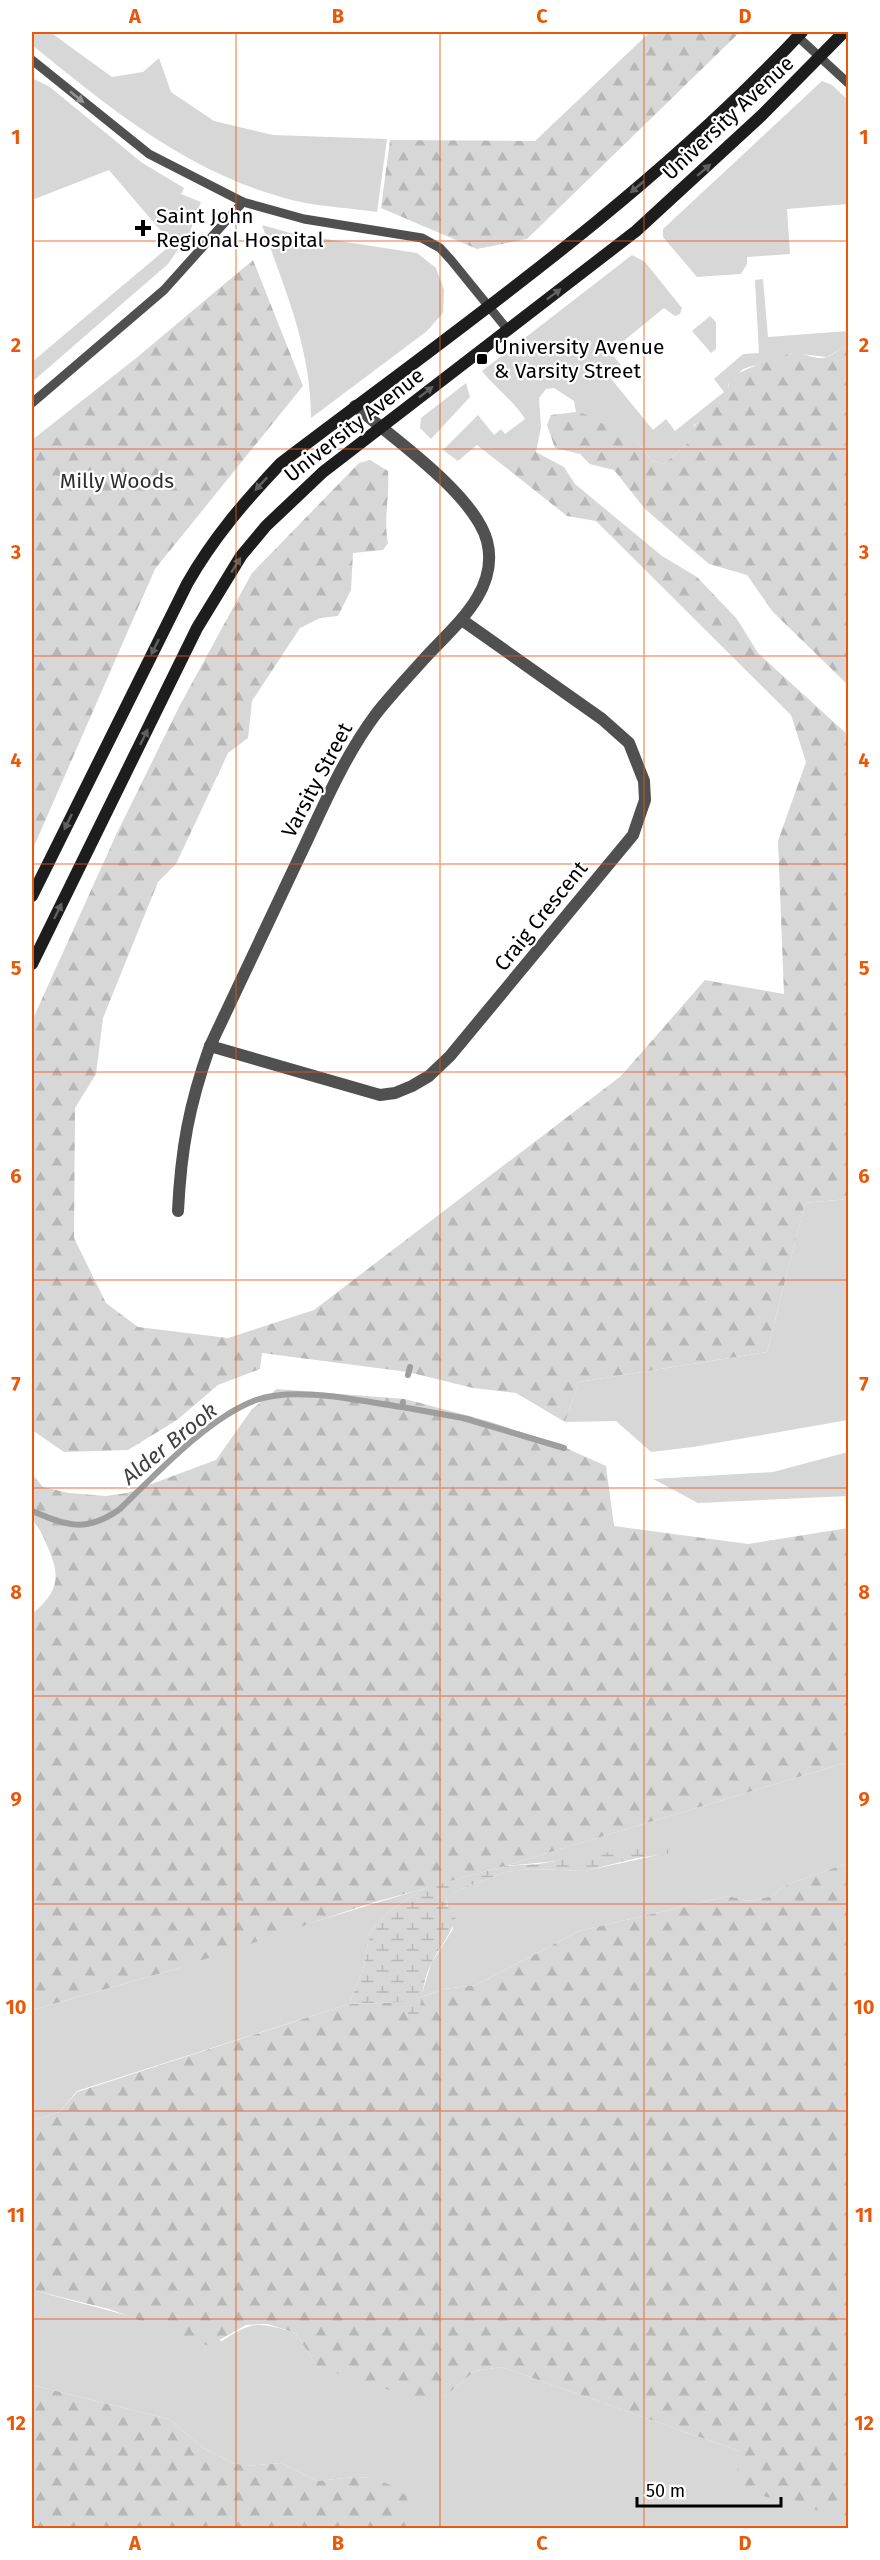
<svg xmlns="http://www.w3.org/2000/svg" width="880" height="2560" viewBox="0 0 880 2560" font-family="'Fira Sans',sans-serif">
	<style>
		.green { fill: #d7d7d7 }
		.forest { fill: url(#forest-firs) }
		.wetland { fill: url(#wetland-marsh) }
		.lines { fill: none; stroke-linecap: round; stroke-linejoin: round }
		.stream { stroke: #9e9e9e; stroke-width: 6 }
		.service { stroke: #505050; stroke-width: 9 }
		.minor { stroke: #505050; stroke-width: 12 }
		.secondary { stroke: #1d1d1d; stroke-width: 12 }
		.oneway { fill: #969696 }
		.oneway2 { fill: #616161 }
		.grid { fill: none; stroke: #e8590c; stroke-width: 1.5; stroke-opacity: 0.55 }
		.poi-dot { fill: #000; stroke: #fff; stroke-width: 2 }
		.labels { text-anchor: middle; stroke-width: 4.5; stroke-linejoin: round; paint-order: stroke }
		.street-label { font-size: 21px; fill: #000; stroke: #fff }
		.poi-label { font-size: 21px; fill: #000; stroke: #fff; text-anchor: start }
		.park-label { font-size: 21px; fill: #2e2e2e; stroke: #fff }
		.water-label { font-size: 22px; font-style: italic; fill: #3f3f3f; stroke: #fff }
		.neatline { fill: none; stroke: #e8590c; stroke-width: 2 }
		.grid-label { font-size: 20px; text-anchor: middle; font-weight: bold; fill: #e8590c }
	</style>
	<defs>
		<pattern id="forest-firs" width="22" height="20" patternUnits="userSpaceOnUse" patternTransform="scale(1.5)"><rect width="22" height="20" fill="#d7d7d7"/><path d="M5 1l3.5 6h-7zM16 11l3.5 6h-7z" fill="#b7b7b7"/></pattern>
		<pattern id="wetland-marsh" width="20" height="14" patternUnits="userSpaceOnUse" patternTransform="scale(1.5)"><rect width="20" height="14" fill="#d7d7d7"/><path d="M1 5h8M5 5V1M11 12h8M15 12V8" fill="none" stroke="#b7b7b7"/></pattern>
	</defs>
	<rect width="100%" height="100%" fill="#fff"/>
	<g class="green">
		<path d="M32 32H50L112 77 143 72 159 58 171 92 214 121 273 135 387 139 377 212C351 208 322 207 296 201 190 175 114 111 32 45Z"/>
		<path d="M32 78 50 87 141 162 184 188 181 194 201 202 190 232 168 264 32 382V362L172 244 109 170 32 200Z"/>
		<path d="M822 81 832 85 848 100V204L787 209 790 254 747 257V264L741 274 697 277 663 237V229Z"/>
		<path d="M262 225 294 234 417 253 436 268 444 290 443 313 427 331 311 418C311 348 285 290 262 225Z"/>
		<path d="M632 255 645 262 682 308 680 314 675 316 664 308 610 352 621 365 608 375 653 430 666 419 675 431 724 392 714 379 743 354 759 353 755 280 763 279 768 337 848 331V345L827 357 792 353 767 363 752 366 743 369 728 384 729 392C721 400 702 422 694 425L689 442 664 464 652 461 638 443 576 412 574 401 554 388 546 389 539 398 541 427 536 452C522 453 514 460 514 474L477 445 458 461 443 450 478 415 494 435 501 429 505 434 525 419C513 400 495 388 482 371Z"/>
		<path d="M710 316 716 322V349L711 353 692 331Z"/>
		<path d="M466 383 470 397 431 439 420 428 421 418Z"/>
		<path d="M848 1199V1420L693 1447 651 1452 616 1421 565 1422 579 1382 767 1352 805 1203Z"/>
		<path d="M848 1452V1496L698 1503 653 1479 773 1472Z"/>
		<path d="M848 1762V1863L786 1885 772 1896 749 1901 728 1896 579 1931 476 1985 444 1989 421 1997 431 1964 453 1929 446 1898 455 1892 505 1872 531 1869 585 1871 690 1848 505 1866Z"/>
		<path d="M425 1888 391 1910 370 1932 364 1966 349 2004 77 2091 59 2112 32 2121V2010L176 1969 272 1935Z"/>
		<path d="M32 2290 222 2341C254 2320 259 2322 296 2333L317 2367 444 2397 475 2371 502 2367 739 2451 825 2511 848 2518V2528H417L372 2478 354 2477 317 2481 281 2463 246 2466 233 2463 203 2448 169 2419 32 2385Z"/>
	</g>
	<g class="forest">
		<path d="M650 32H740L527 239 477 249 381 208 390 140 535 141Z"/>
		<path d="M253 260 303 386 155 569 32 851V440L135 359Z"/>
		<path d="M848 345V685L773 612 747 575 709 564 645 509 614 470 590 464 580 454 555 448 547 425 551 415 576 412 585 414 638 443 652 461 664 464 689 442 691 429C703 418 716 405 728 392L729 379C737 372 785 353 795 353 804 353 813 359 823 358 832 357 840 348 848 345Z"/>
		<path d="M530 452H536L564 467 575 484 662 556 697 577 737 619 758 653 848 735V1199L805 1203 767 1352 579 1382 565 1422 516 1393 473 1388 408 1372 262 1353 260 1369 218 1385 177 1420 128 1450 64 1452 32 1430V1021L116 835 180 705 252 573 359 463 370 460 388 471C390 496 383 518 388 543L383 550 353 553 351 590 338 616 320 618 300 628 252 701 248 738 228 753 176 864 158 882 103 1018 96 1074 75 1108 74 1238 106 1303 138 1327 228 1338 314 1310 621 1076 705 980 784 994 778 841 806 762 791 715 596 521 567 516 514 474C513 463 519 455 530 452Z"/>
		<path d="M277 1389 405 1399 488 1421 557 1444 606 1466 614 1526 748 1544 848 1528V1762L505 1866 368 1904 176 1969 32 2010V1614C66 1586 58 1569 41 1532 38 1527 33 1522 32 1516 29 1503 32 1487 32 1474L43 1487 69 1493 106 1496 127 1493 216 1460 252 1409Z"/>
		<path d="M848 1863V2518L736 2489 739 2451 502 2367 475 2371 444 2397 427 2402 317 2367 296 2333 267 2324 246 2325 209 2346 109 2309 32 2290V2121L59 2112 77 2092 349 2004 407 2002 444 1989 476 1985 579 1931 728 1896 749 1901 772 1896 786 1885Z"/>
		<path d="M32 2385 169 2419 203 2448 233 2463 246 2466 281 2463 317 2481 354 2477 372 2478 396 2487 406 2496 417 2528H32Z"/>
	</g>
	<path class="wetland" d="M645 1846 692 1847 682 1852 637 1858 585 1871 531 1869 505 1872 455 1892 446 1899 447 1906 456 1915C452 1934 440 1946 432 1962 423 1979 421 2000 419 2019L409 2020 407 2002 349 2004 364 1966 370 1932 391 1910 425 1888 505 1866 538 1864Z"/>
	<g class="lines">
		<g class="stream">
			<path d="M408 1375 410 1367"/>
			<path d="M402 1407 463 1418 564 1448"/>
			<path d="M32 1511C68 1526 86 1533 120 1509 156 1474 209 1417 256 1400 296 1386 360 1401 402 1407L403 1402"/>
		</g>
		<g class="service">
			<path d="M797 36 848 83"/>
			<path d="M32 60 149 154 243 202 304 219 422 238 440 248 451 260 507 329"/>
			<path d="M32 403 164 290 243 202"/>
		</g>
		<g class="minor">
			<path d="M210 1046 380 1095 395 1093 412 1086 429 1076 450 1056 633 835 645 800 644 781 629 743 602 719 462 620"/>
			<path d="M178 1211C181 1149 189 1105 210 1046 241 979 273 912 305 845 326 800 346 754 376 714 391 695 408 677 424 659 453 627 500 591 487 541 475 495 392 437 355 406"/>
		</g>
		<g class="secondary">
			<path d="M32 896 187 584C213 538 245 501 281 463 460 327 648 197 802 32"/>
			<path d="M32 964 197 628 241 556 266 526 323 472 636 231 761 116 844 32"/>
		</g>
	</g>
	<defs><path id="oneway-solid" d="M-6-.8H1V-3.2L6.5 0L1 3.2V.8H-6Z" transform="scale(1.5)"/></defs>
	<use class="oneway" href="#oneway-solid" transform="translate(77 97) rotate(39)"/>
	<g class="oneway2">
		<use href="#oneway-solid" transform="translate(704 170) rotate(-41)"/>
		<use href="#oneway-solid" transform="translate(637 187) rotate(140)"/>
		<use href="#oneway-solid" transform="translate(554 294) rotate(-37)"/>
		<use href="#oneway-solid" transform="translate(426 392) rotate(-38)"/>
		<use href="#oneway-solid" transform="translate(261 484) rotate(133)"/>
		<use href="#oneway-solid" transform="translate(236 565) rotate(-58)"/>
		<use href="#oneway-solid" transform="translate(155 647) rotate(116)"/>
		<use href="#oneway-solid" transform="translate(144 737) rotate(-64)"/>
		<use href="#oneway-solid" transform="translate(68 822) rotate(116)"/>
		<use href="#oneway-solid" transform="translate(58 911) rotate(-64)"/>
	</g>
	<path class="grid" d="M236 32V2528M440 32V2528M644 32V2528M32 241H848M32 449H848M32 656H848M32 864H848M32 1072H848M32 1280H848M32 1488H848M32 1696H848M32 1904H848M32 2111H848M32 2319H848"/>
	<g class="poi-dot">
		<path d="M140 219h6v6h6v6h-6v6h-6v-6h-6v-6h6z"/>
		<rect x="476" y="353" width="12" height="12" rx="3"/>
	</g>
	<g class="labels">
		<g class="street-label">
			<text transform="translate(728 118) rotate(-43)" y="7">University Avenue</text>
			<text transform="translate(354 425) rotate(-38)" y="7">University Avenue</text>
			<text transform="translate(317 780) rotate(-62)" y="7">Varsity Street</text>
			<text transform="translate(541 916) rotate(-51)" y="7">Craig Crescent</text>
		</g>
		<g class="poi-label">
			<text x="156" y="223">Saint John<tspan x="156" dy="24">Regional Hospital</tspan></text>
			<text x="494" y="354">University Avenue<tspan x="494" dy="24">&amp; Varsity Street</tspan></text>
		</g>
		<g class="park-label">
			<text x="117" y="488">Milly Woods</text>
		</g>
		<g class="water-label">
			<text transform="translate(169 1443) rotate(-39)" y="8">Alder Brook</text>
		</g>
	</g>
	<rect width="880" height="2560" fill="none" stroke="#ffffff" stroke-width="66"/>
	<path d="M637 2497v9h144v-9" fill="none" stroke="#000000" stroke-width="3"/>
	<text x="646" y="2497" font-size="18" fill="#000000" stroke="#ffffff" stroke-width="4.5" paint-order="stroke">50 m</text>
	<rect x="33" y="33" width="814" height="2494" class="neatline"/>
	<g class="grid-label">
		<text x="135" y="23">A</text>
		<text x="338" y="23">B</text>
		<text x="542" y="23">C</text>
		<text x="745" y="23">D</text>
		<text x="16" y="144">1</text>
		<text x="864" y="144">1</text>
		<text x="16" y="352">2</text>
		<text x="864" y="352">2</text>
		<text x="16" y="559">3</text>
		<text x="864" y="559">3</text>
		<text x="16" y="767">4</text>
		<text x="864" y="767">4</text>
		<text x="16" y="975">5</text>
		<text x="864" y="975">5</text>
		<text x="16" y="1183">6</text>
		<text x="864" y="1183">6</text>
		<text x="16" y="1391">7</text>
		<text x="864" y="1391">7</text>
		<text x="16" y="1599">8</text>
		<text x="864" y="1599">8</text>
		<text x="16" y="1806">9</text>
		<text x="864" y="1806">9</text>
		<text x="16" y="2014">10</text>
		<text x="864" y="2014">10</text>
		<text x="16" y="2222">11</text>
		<text x="864" y="2222">11</text>
		<text x="16" y="2430">12</text>
		<text x="864" y="2430">12</text>
		<text x="135" y="2550">A</text>
		<text x="338" y="2550">B</text>
		<text x="542" y="2550">C</text>
		<text x="745" y="2550">D</text>
	</g>
</svg>
